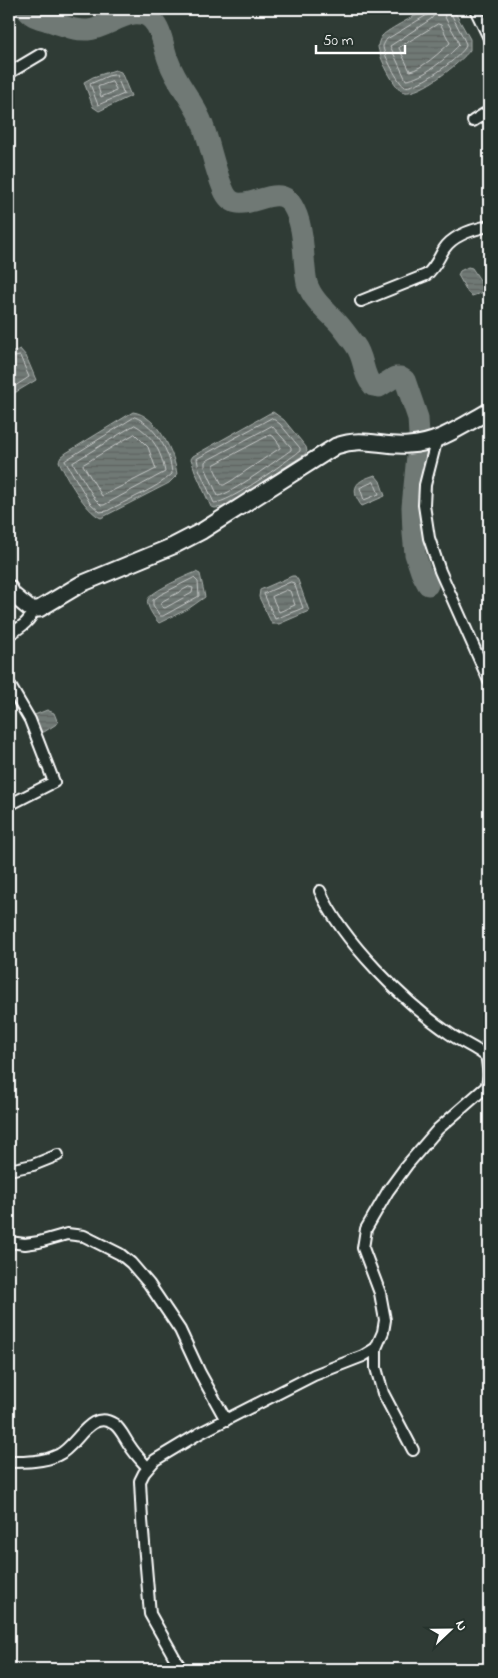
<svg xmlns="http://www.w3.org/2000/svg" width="498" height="1678" viewBox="0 0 498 1678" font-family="'Indie Flower',sans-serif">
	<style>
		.water { fill: url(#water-rules); stroke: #a9afac }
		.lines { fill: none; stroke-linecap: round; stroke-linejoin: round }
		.shore { stroke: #c6c9c8; stroke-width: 1 }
		.river { stroke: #707975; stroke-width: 21 }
		.street-casing { stroke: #fff; stroke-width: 14 }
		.secondary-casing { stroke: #fff; stroke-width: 19 }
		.street { stroke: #26332d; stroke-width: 10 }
		.secondary { stroke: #26332d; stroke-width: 15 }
	</style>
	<defs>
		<pattern id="water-rules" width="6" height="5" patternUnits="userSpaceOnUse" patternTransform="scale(1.25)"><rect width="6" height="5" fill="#707975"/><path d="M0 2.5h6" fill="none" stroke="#5e6260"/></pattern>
	</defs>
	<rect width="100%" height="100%" fill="#2f3b35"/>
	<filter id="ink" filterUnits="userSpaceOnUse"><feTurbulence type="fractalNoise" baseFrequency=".02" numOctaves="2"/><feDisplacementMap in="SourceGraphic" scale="10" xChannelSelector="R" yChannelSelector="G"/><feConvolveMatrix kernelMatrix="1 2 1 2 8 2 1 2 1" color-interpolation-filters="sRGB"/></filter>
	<g filter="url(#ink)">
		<g class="water">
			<path d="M428 9H453L470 39V50C460 63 421 95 404 92 395 90 378 55 378 46 378 44 380 38 382 36 388 29 419 14 428 9Z"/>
			<path d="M115 70 121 72 131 96 99 111 93 107 84 82 93 77Z"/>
			<path d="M468 267 472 268 486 289 484 292 472 296 468 293 458 275 460 271Z"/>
			<path d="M20 349 26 356 36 380 16 392 9 395V354Z"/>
			<path d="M133 412C157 415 175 453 177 475L169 483 101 518C86 512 65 476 59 461L61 457 66 453Z"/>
			<path d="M273 412 284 420 306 447 307 451 305 454 225 507 215 508 211 507 195 471 191 459 193 456 270 413Z"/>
			<path d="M375 475 380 481 385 496 362 506C359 503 358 500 356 496 352 482 364 479 375 475Z"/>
			<path d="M196 572 200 574 205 597 188 609 159 623C155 619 145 605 148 599 152 591 186 576 196 572Z"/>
			<path d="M292 576H295L298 580 309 611 279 624H272L259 597 260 590Z"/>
			<path d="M47 710 54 713 58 723 44 732H39L32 716Z"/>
		</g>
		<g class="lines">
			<g class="shore">
				<path d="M429 9 427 15 387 39C385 41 384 44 383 46 383 54 399 84 405 87 423 85 454 62 465 48L466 44 462 35 450 12V9"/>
				<path d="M436 9 435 14 431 19 390 46 406 80C422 79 448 57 459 45 456 32 444 22 443 9"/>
				<path d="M438 24 441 25 450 43C440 52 422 69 410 71L399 48Z"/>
				<path d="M116 75 124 94 98 105 90 84 108 76Z"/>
				<path d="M112 82 116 89V91L101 97 98 87Z"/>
				<path d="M9 358 20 356 29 377 9 390"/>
				<path d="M135 417C155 425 171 453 172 474 158 488 125 501 107 511L100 512 90 503 65 461Z"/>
				<path d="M272 418 280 424 300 448V451C285 462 230 503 214 503L199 469 197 459Z"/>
				<path d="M135 425C152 434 162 453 165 472L104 505H101L95 499 73 463Z"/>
				<path d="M272 426 291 447V450C278 459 230 495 218 496L205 467V462Z"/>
				<path d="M135 434 148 447 156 469 102 496 83 465Z"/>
				<path d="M270 435 273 436 280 445V448L231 481 224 485H222L214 468V465Z"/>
				<path d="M374 482 379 494 364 500 360 488Z"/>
				<path d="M194 578 198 582 199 596 163 616H160L153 605V600L160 595Z"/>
				<path d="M291 582 294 583 303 608 275 619 264 594Z"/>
				<path d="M189 587 193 588 192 593 165 608 162 607 161 603 163 601Z"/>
				<path d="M287 590 290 591 295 605 279 612 272 597Z"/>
			</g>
			<path class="river" d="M26 9C31 17 39 18 48 21 62 25 74 31 88 30 108 29 134 2 152 20 163 31 163 48 169 62 177 85 195 102 203 125 211 147 215 172 225 193 240 222 276 178 292 205 306 227 302 259 307 283 312 300 328 312 339 324 345 331 350 338 355 345 365 358 362 375 373 386L379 387 395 377H400L405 380 418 418 419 435 412 507 413 534 415 554 421 572 428 585"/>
			<g class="street-casing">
				<g id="street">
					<path d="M475 9 489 38"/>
					<path d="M9 73 41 54"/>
					<path d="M473 121 489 111"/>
					<path d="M361 301 426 275C435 268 438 259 444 249 453 235 474 229 489 226"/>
					<path d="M437 438 425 485 424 505 429 538 440 571 489 681"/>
					<path d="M9 635C19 628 30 622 34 610"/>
					<path d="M9 684 30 720 54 782 9 805"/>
					<path d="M320 891C341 940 406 1004 450 1034 462 1043 478 1048 489 1059"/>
					<path d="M9 1170 33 1165 58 1155"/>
					<path d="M9 1242 25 1244 39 1242 67 1234 84 1236 120 1254 131 1263 149 1284 180 1330 200 1373 226 1420"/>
					<path d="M376 1348V1368L383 1393 413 1450"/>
					<path d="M9 1462C25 1462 44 1462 58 1455 77 1447 90 1408 114 1424 121 1429 125 1439 130 1446 135 1454 141 1460 147 1467"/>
					<path d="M181 1669 150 1614 142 1520 140 1481 144 1473 155 1460 200 1433 314 1375 363 1356 376 1348 383 1332 385 1320 380 1293 363 1248 366 1229 388 1191 407 1165 438 1129 486 1087C493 1073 482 1056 489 1041"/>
				</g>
			</g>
			<g class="secondary-casing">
				<path id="secondary" d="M9 588 13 595 30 609H39L81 584 173 546 202 531 336 446C365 436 380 447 408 445 437 444 464 425 489 411"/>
			</g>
			<use href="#street" class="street"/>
			<use href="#secondary" class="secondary"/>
		</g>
	</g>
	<rect width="498" height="1678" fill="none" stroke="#26332d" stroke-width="30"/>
	<rect x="15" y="15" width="468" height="1648" fill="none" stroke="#fff" stroke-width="2" filter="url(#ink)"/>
	<g transform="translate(450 1630) rotate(68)" stroke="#26332d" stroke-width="4" paint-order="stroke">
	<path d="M0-4L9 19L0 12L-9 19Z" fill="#ffffff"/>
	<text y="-8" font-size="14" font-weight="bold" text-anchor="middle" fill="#ffffff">N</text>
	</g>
	<path d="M316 45v8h89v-8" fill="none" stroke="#ffffff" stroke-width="2.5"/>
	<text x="323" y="45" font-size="15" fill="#ffffff" stroke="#26332d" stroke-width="4" paint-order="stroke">50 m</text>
</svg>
